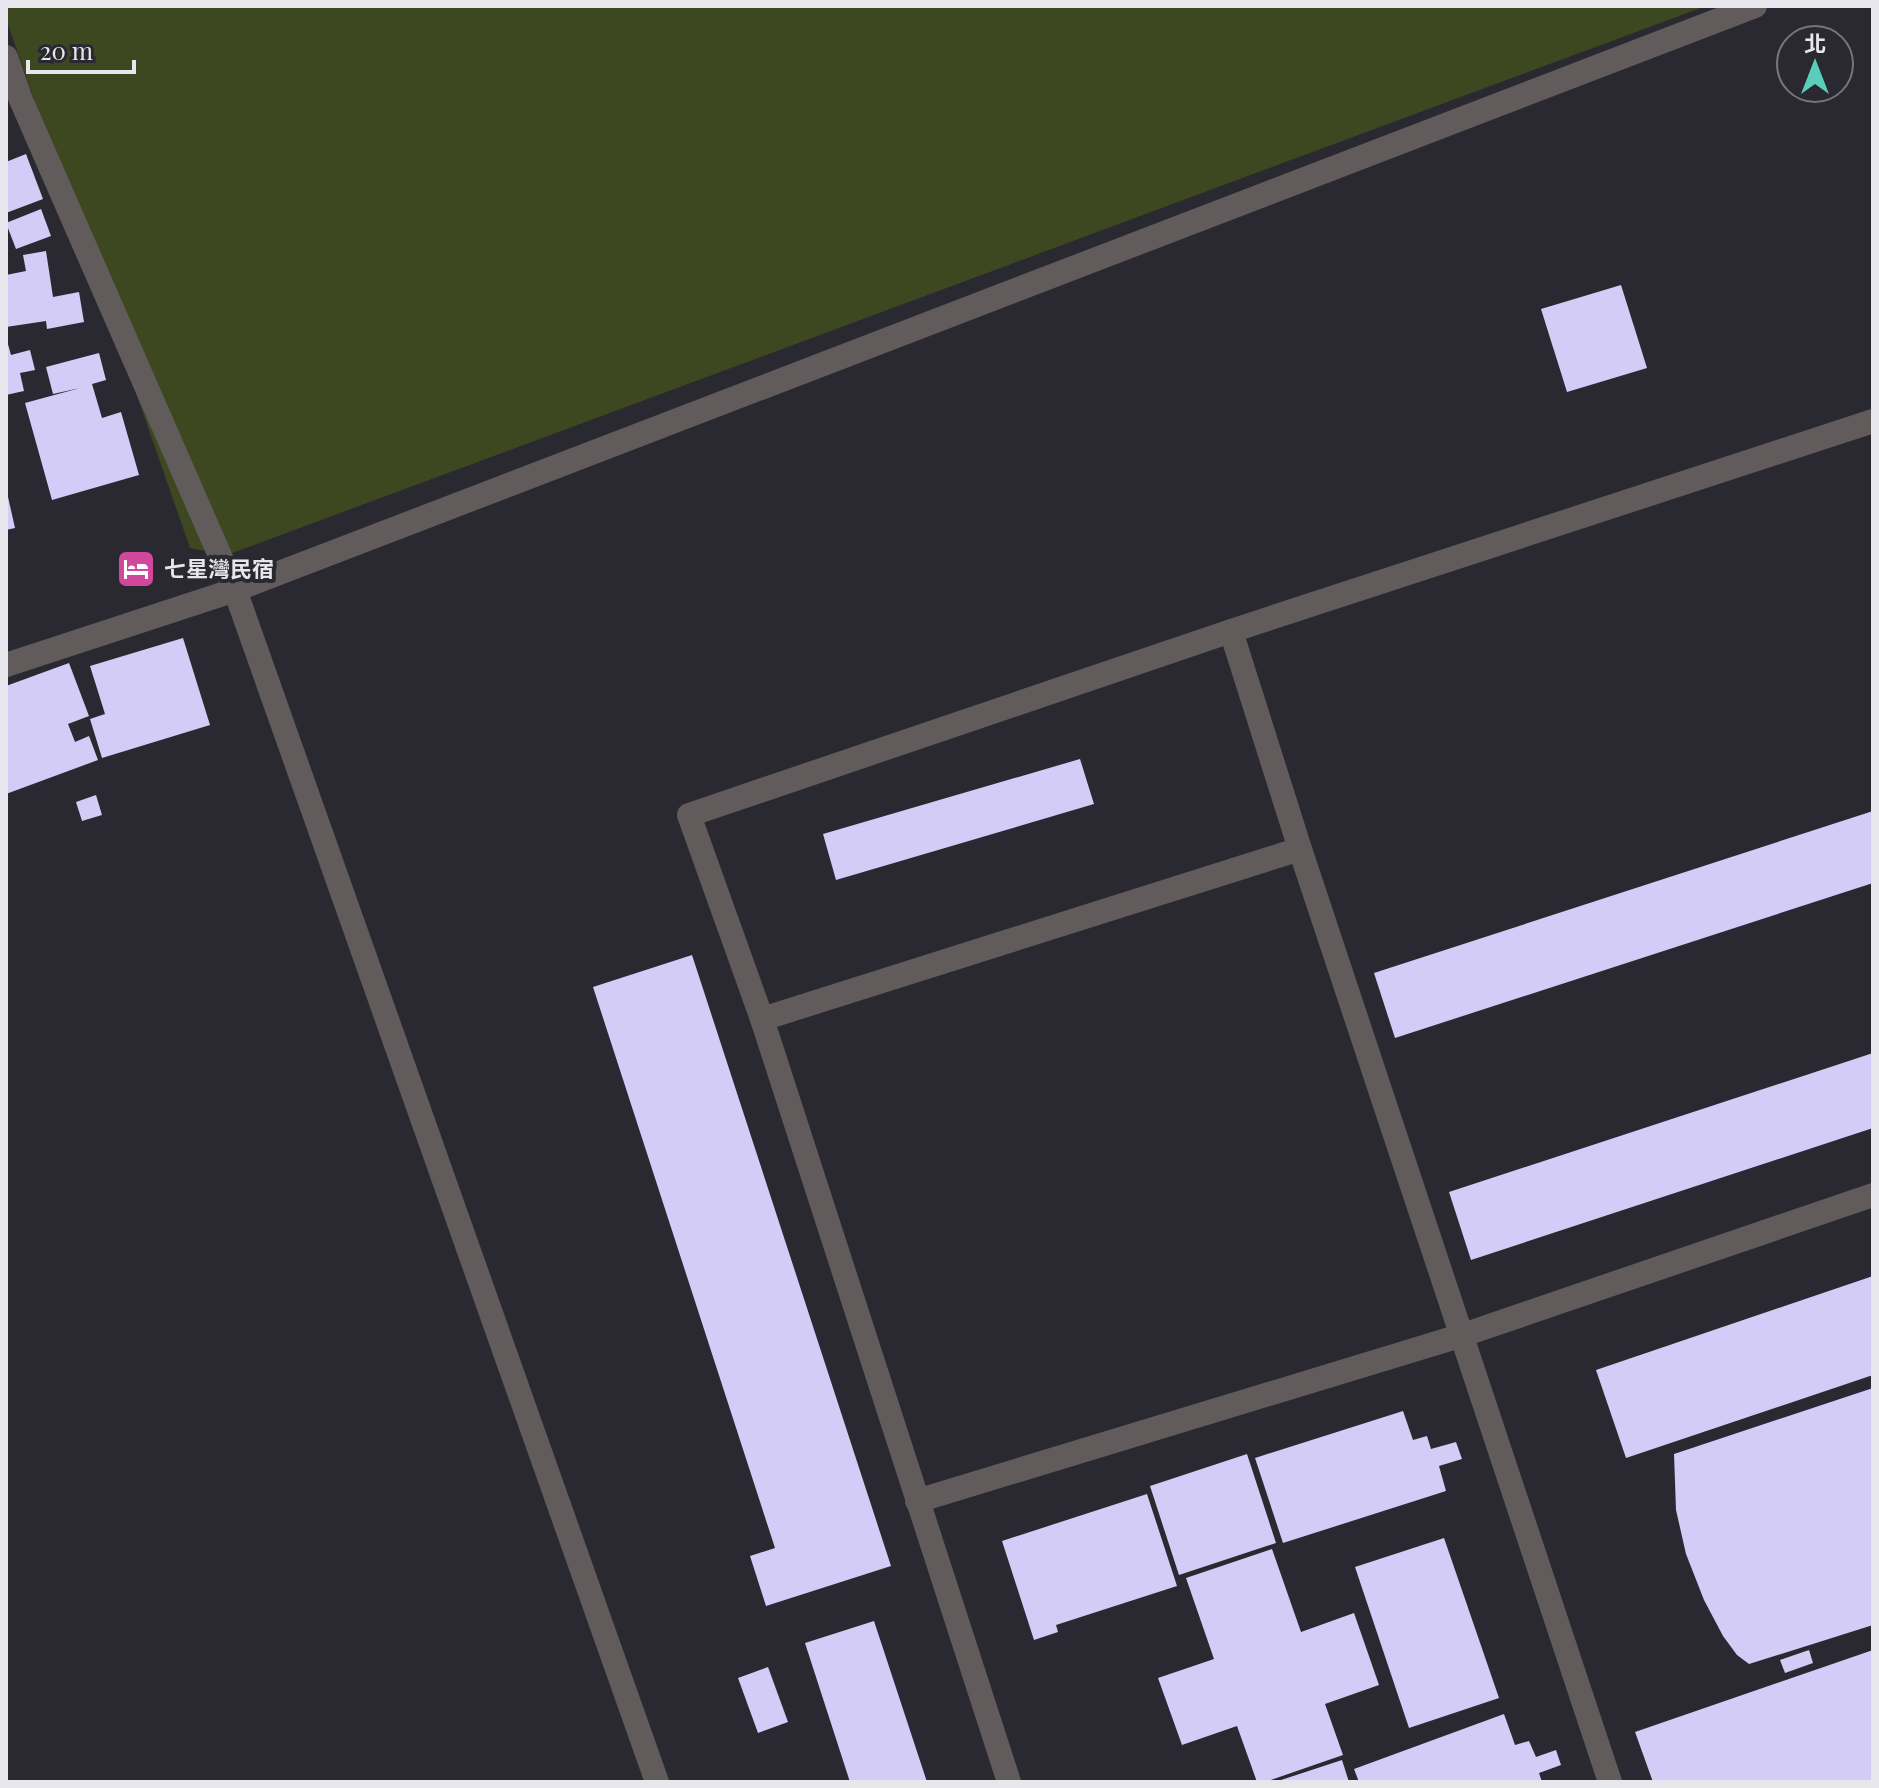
<svg xmlns="http://www.w3.org/2000/svg" width="1879" height="1788" viewBox="0 0 1879 1788" font-family="'Playfair Display','Noto Sans TC',serif">
	<style>
		.green { fill: #3e4820 }
		.building { fill: #d3ccf7 }
		.lines { fill: none; stroke-linecap: round; stroke-linejoin: round }
		.minor { stroke: #615b5c; stroke-width: 24 }
		.labels { text-anchor: middle; stroke-width: 8; stroke-linejoin: round; paint-order: stroke }
		.poi-label { font-size: 22px; font-weight: bold; fill: #e7e6ec; stroke: #2a2932; text-anchor: start }
	</style>
	<rect width="100%" height="100%" fill="#2a2932"/>
	<path class="green" d="M6 6H1706L227 555 190 548 6 19Z"/>
	<g class="building">
		<path d="M26 154 43 199 6 213V162Z"/>
		<path d="M41 209 51 236 16 249 6 223Z"/>
		<path d="M46 251 53 297 79 292 84 322 47 329 46 321 6 327V275L26 271 23 255Z"/>
		<path d="M1621 285 1647 368 1567 392 1541 309Z"/>
		<path d="M6 337 11 355 30 350 35 370 20 373 24 391 6 395Z"/>
		<path d="M99 353 106 380 92 384 102 418 121 412 139 475 52 500 25 403 80 388 53 394 46 367Z"/>
		<path d="M6 488 15 528 6 530Z"/>
		<path d="M183 638 210 725 102 758 90 719 105 714 90 666Z"/>
		<path d="M69 663 89 716 68 724 75 742 89 736 98 760 6 794V686Z"/>
		<path d="M1080 759 1094 804 836 880 823 834Z"/>
		<path d="M96 795 102 815 82 821 76 802Z"/>
		<path d="M1873 811V883L1395 1038 1374 973Z"/>
		<path d="M692 955 891 1566 766 1606 750 1556 775 1548 593 987Z"/>
		<path d="M1873 1053V1128L1471 1260 1449 1192Z"/>
		<path d="M1873 1276V1375L1626 1458 1596 1370Z"/>
		<path d="M1873 1388V1625L1749 1664 1737 1655 1723 1636 1704 1600 1686 1554 1676 1510 1674 1454Z"/>
		<path d="M1403 1411 1413 1440 1427 1436 1431 1449 1456 1442 1462 1459 1439 1466 1446 1491 1283 1543 1255 1458Z"/>
		<path d="M1247 1454 1276 1543 1179 1575 1150 1486Z"/>
		<path d="M1147 1494 1177 1586 1056 1625 1058 1632 1034 1640 1002 1541Z"/>
		<path d="M1444 1538 1499 1698 1409 1728 1355 1567Z"/>
		<path d="M1272 1549 1301 1632 1354 1613 1379 1685 1325 1704 1343 1755 1265 1782H1257L1237 1726 1182 1745 1158 1678 1214 1659 1186 1578Z"/>
		<path d="M874 1621 927 1782H850L805 1643Z"/>
		<path d="M1809 1650 1813 1663 1785 1673 1780 1660Z"/>
		<path d="M1873 1650V1782H1653L1635 1732Z"/>
		<path d="M768 1667 788 1722 758 1733 738 1678Z"/>
		<path d="M1504 1714 1515 1745 1529 1741 1536 1757 1556 1750 1561 1765 1539 1773 1542 1782H1359L1354 1769Z"/>
		<path d="M1342 1760 1349 1782H1278V1781Z"/>
	</g>
	<g class="lines">
		<g class="minor">
			<path d="M6 57 21 100 235 590 657 1782"/>
			<path d="M1231 631 1300 849"/>
			<path d="M6 665 235 590 1755 6"/>
			<path d="M762 1019 1300 849 1610 1782"/>
			<path d="M917 1501 1463 1335 1873 1195"/>
			<path d="M1009 1782 762 1019 689 815 1231 631 1873 421"/>
		</g>
	</g>
	<defs>
		<g id="hotel-square" transform="scale(2)"><rect x="-9" y="-9" width="18" height="18" rx="4" fill="#d1479c" stroke="#2a2932"/><path d="M-6-4.5h1.5V1H6V5H4.5V3h-9V5H-6ZM-4 0a1.8 1.8 0 1 1 3.6 0ZM.5 0V-2.5h3Q6-2.5 6 0Z" fill="#fff"/></g>
	</defs>
	<g fill-rule="evenodd">
		<use href="#hotel-square" x="136" y="569"/>
	</g>
	<g class="labels">
		<g class="poi-label">
			<text x="164" y="577">七星灣民宿</text>
		</g>
	</g>
	<rect width="1879" height="1788" fill="none" stroke="#e7e6ec" stroke-width="16"/>
	<g transform="translate(1815 64)"><circle r="38" fill="#2a2932" stroke="#76757c" stroke-width="2"/>
	<path d="M0-6L14 30L0 20L-14 30Z" fill="#5bcebb"/>
	<text y="-12" font-size="22" font-weight="bold" text-anchor="middle" fill="#e7e6ec">北</text>
	</g>
	<path d="M28 60v12h106v-12" fill="none" stroke="#e7e6ec" stroke-width="4"/>
	<text x="40" y="60" font-size="24" fill="#e7e6ec" stroke="#2a2932" stroke-width="6" paint-order="stroke">20 m</text>
</svg>
